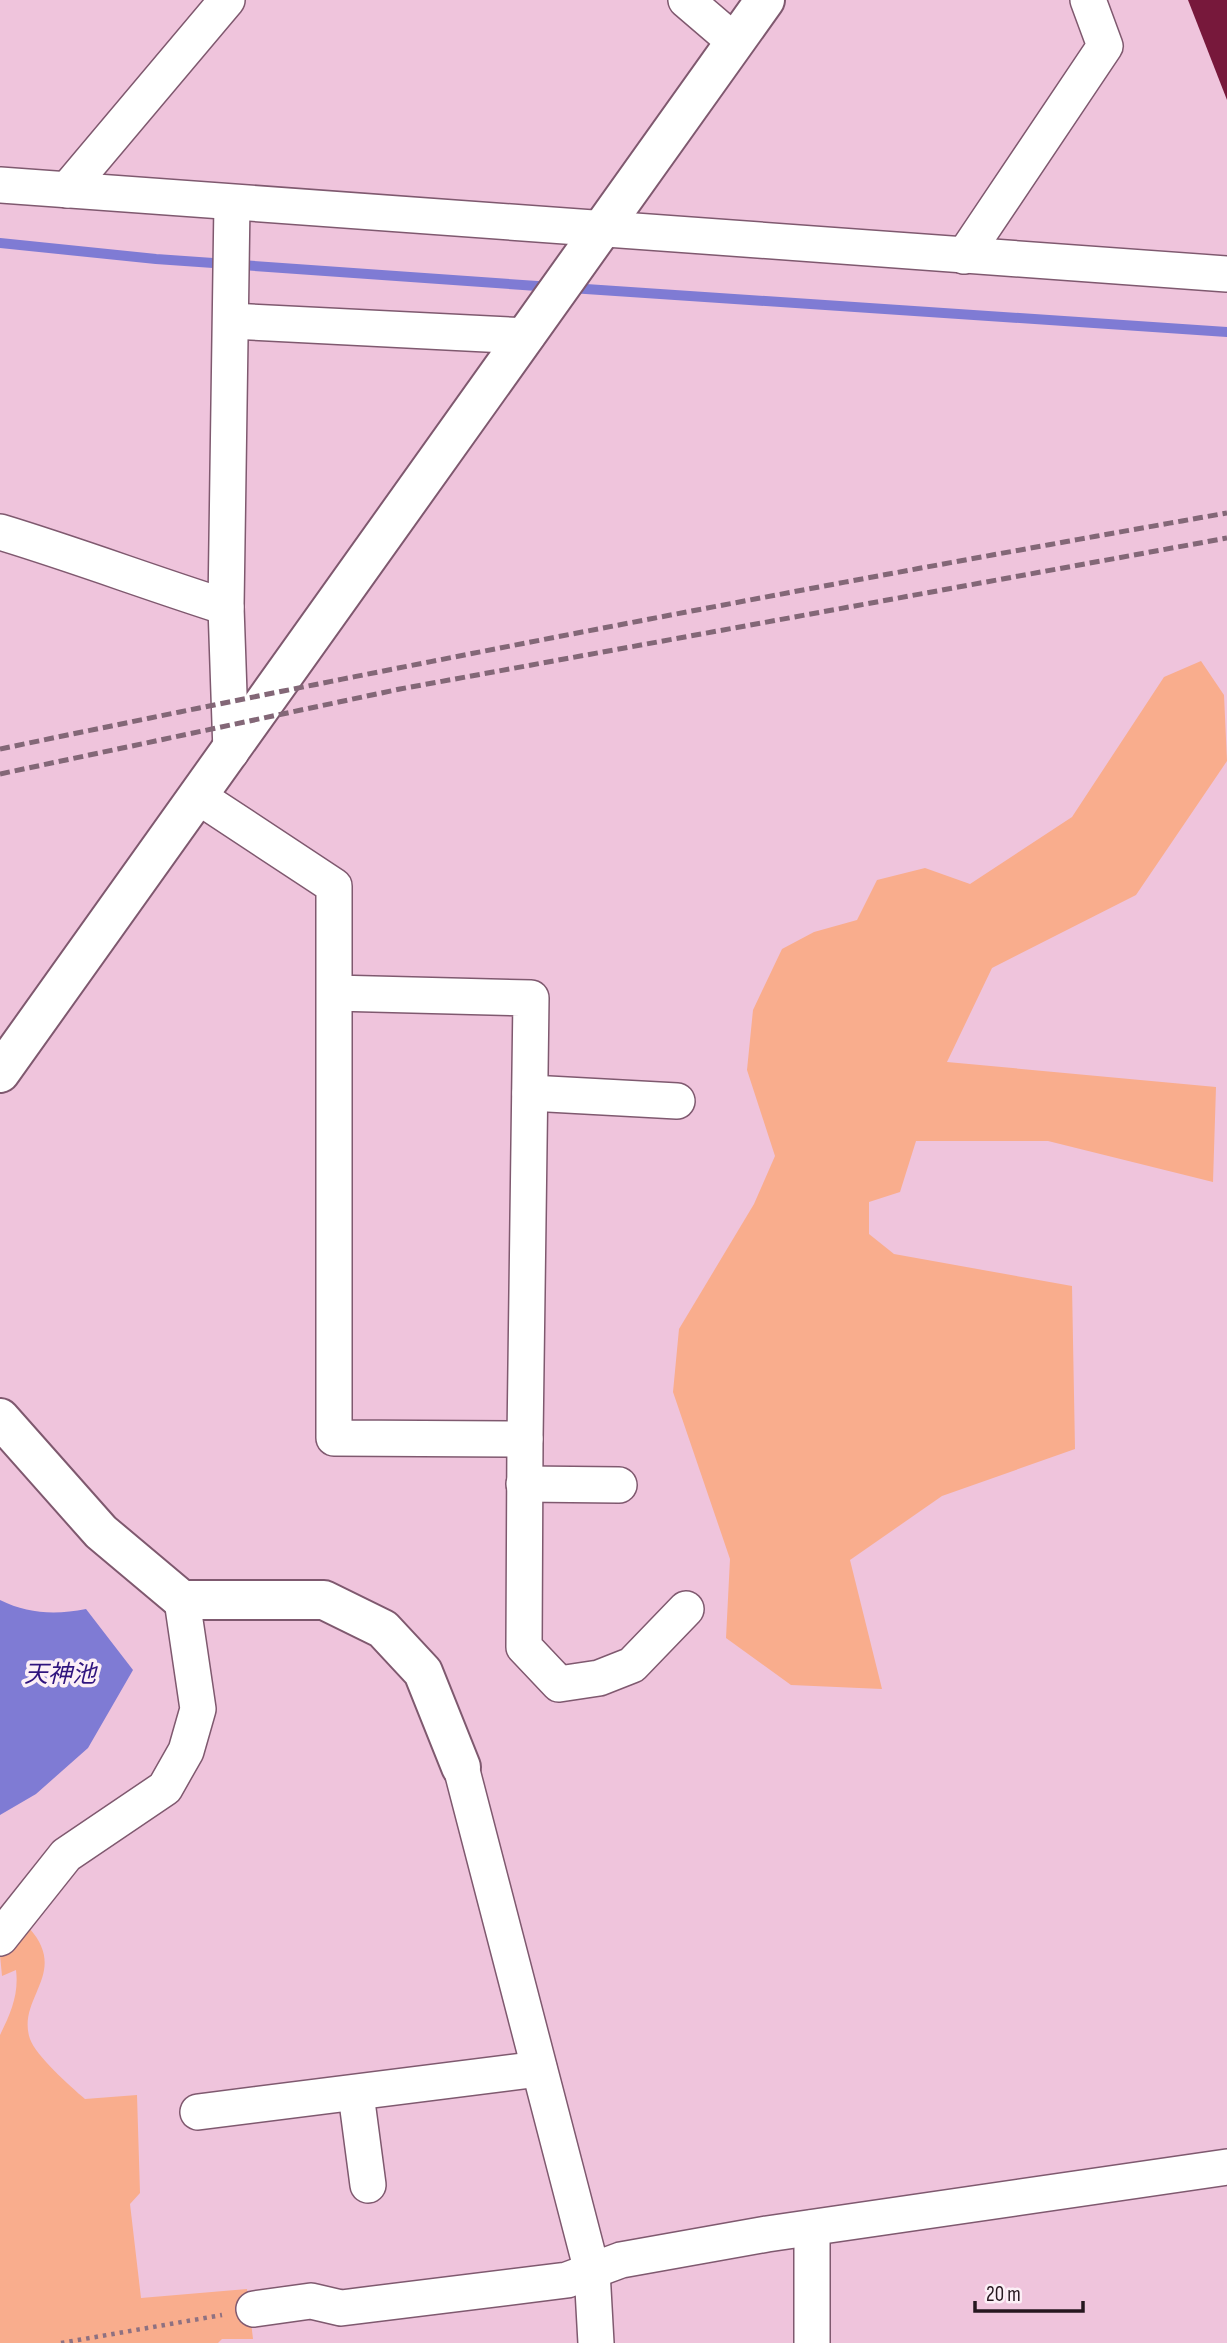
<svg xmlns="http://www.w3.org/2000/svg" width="1227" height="2343" viewBox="0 0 1227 2343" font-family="'Sofia Sans Condensed','Noto Sans JP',sans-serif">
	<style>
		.green { fill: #f9ad8d }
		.water { fill: #7f7bd4 }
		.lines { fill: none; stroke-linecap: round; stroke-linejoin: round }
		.stream { stroke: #7f7bd4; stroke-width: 10 }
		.building { fill: #77183b }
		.minor-casing { stroke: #7f596f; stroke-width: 38 }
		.tertiary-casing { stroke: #7f596f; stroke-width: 42 }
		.path { stroke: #8e7181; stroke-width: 4.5; stroke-dasharray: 3.5 5; stroke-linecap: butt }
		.minor { stroke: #fff; stroke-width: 35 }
		.tertiary { stroke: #fff; stroke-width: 38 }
		.rail { stroke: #836777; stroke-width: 5; stroke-dasharray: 10 5; stroke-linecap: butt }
		.labels { text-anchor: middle; stroke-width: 7; stroke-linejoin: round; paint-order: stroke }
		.water-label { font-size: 24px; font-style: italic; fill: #2f147e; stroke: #fceff6 }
	</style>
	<rect width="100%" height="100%" fill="#efc4dc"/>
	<g class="green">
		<path d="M1201 661 1224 695 1227 761 1136 895 992 968 947 1062 1216 1087 1213 1182 1048 1141H916L900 1192 869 1202V1234L894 1254 1072 1286 1075 1449 942 1496 850 1560 882 1689 791 1685 726 1638 730 1559 673 1392 679 1329 754 1204 775 1156 747 1070 753 1010 782 949 814 932 857 920 877 880 925 868 970 884 1072 817 1164 677Z"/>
		<path d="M29 1928C70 1973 16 1998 30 2039 36 2056 70 2086 85 2099L137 2095 140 2193 130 2204 141 2298 247 2289 253 2339H222L218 2343H0V2035C11 2013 19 1994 16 1970L2 1976 0 1955 18 1933Z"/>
	</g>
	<path class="water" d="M0 1600C28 1614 56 1615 86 1609L133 1670 88 1748 36 1794 0 1815Z"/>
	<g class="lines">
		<g class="stream">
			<path d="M0 243 156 259 552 287"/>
			<path d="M571 288 1227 332"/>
		</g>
	</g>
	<path class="building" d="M1188 0H1227V100Z"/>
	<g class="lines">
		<g class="minor-casing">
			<g id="minor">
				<path d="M686 0 735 42"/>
				<path d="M0 185 1227 274"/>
				<path d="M67 190 227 0"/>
				<path d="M964 256 1105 46 1088 0"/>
				<path d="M231 321 527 336"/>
				<path d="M0 532C76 555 150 583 226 607"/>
				<path d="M231 752 226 607 232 203"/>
				<path d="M199 797 334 886V1438L525 1439 531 998 334 993"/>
				<path d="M530 1093 677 1101"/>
				<path d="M525 1439 524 1647 559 1684 599 1678 632 1665 686 1609"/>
				<path d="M524 1484 619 1485"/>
				<path d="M461 1767 592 2271 596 2343"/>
				<path d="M0 1938 66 1855 165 1788 186 1751 198 1709 182 1600"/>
				<path d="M356 2094 368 2185"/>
				<path d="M198 2112 539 2069"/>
				<path d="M254 2309 311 2301 341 2308 567 2280 621 2260 767 2234 1227 2167"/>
				<path d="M812 2343V2228"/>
			</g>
		</g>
		<g class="tertiary-casing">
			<g id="tertiary">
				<path d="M0 1073 765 0"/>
				<path d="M0 1418 101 1532 182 1600H324L383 1629 423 1672 461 1767"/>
			</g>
		</g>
		<path class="path" d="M61 2343 222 2315"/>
		<use href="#minor" class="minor"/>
		<use href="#tertiary" class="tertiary"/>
		<g class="rail">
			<path d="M0 749C408 664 817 585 1227 513"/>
			<path d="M0 774 400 689 1227 538"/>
		</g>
	</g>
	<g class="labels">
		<g class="water-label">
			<text x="60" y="1682">天神池</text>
		</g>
	</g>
	<path d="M975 2301v10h108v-10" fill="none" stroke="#26171f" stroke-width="3.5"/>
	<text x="986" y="2301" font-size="21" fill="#26171f" stroke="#fceff6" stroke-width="5" paint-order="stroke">20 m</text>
</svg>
